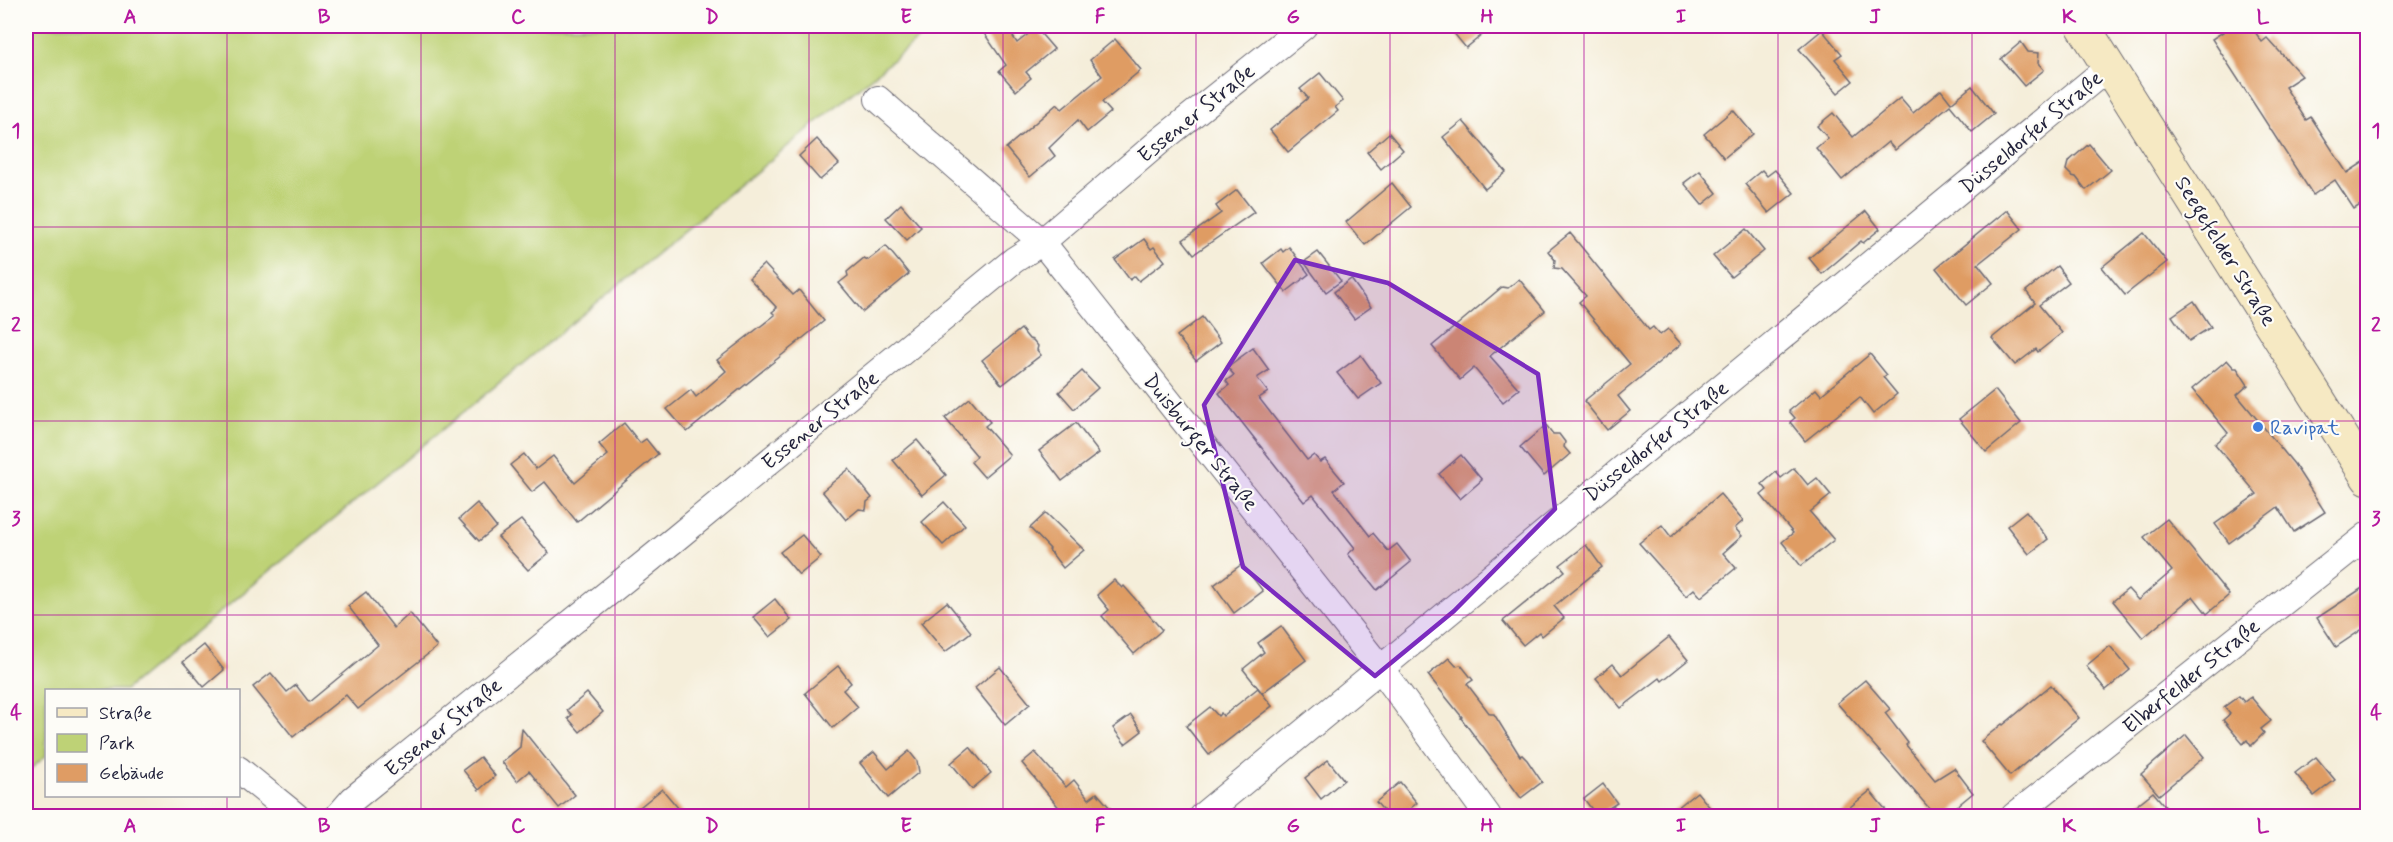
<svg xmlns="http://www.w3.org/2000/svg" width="2393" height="842" viewBox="0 0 2393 842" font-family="Mynerve,sans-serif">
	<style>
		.green { fill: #bed276; stroke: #707a58; stroke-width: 1.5 }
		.building { fill: #df9c64 }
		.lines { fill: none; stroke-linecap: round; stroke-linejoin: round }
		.street-casing { stroke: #6c6973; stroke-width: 28 }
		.secondary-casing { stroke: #6c6973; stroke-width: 35 }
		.street { stroke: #fff; stroke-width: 26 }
		.secondary { stroke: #f6e9c3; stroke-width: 33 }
		.marked { fill: #7b2cbf; fill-opacity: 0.2; stroke: #7b2cbf; stroke-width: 4.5; stroke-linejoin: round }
		.grid { fill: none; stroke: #b5179e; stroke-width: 1.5; stroke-opacity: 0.55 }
		.shop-dot { fill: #3f7fe0; stroke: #fdfcf7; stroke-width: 2 }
		.labels { text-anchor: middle; stroke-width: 4.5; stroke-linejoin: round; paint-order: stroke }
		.street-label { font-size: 21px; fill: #22223b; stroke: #fdfcf7 }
		.shop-label { font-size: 21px; fill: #366cbe; stroke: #fdfcf7; text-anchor: start }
		.neatline { fill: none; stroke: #b5179e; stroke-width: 2 }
		.grid-label { font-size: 20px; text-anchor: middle; font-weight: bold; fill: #b5179e }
	</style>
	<rect width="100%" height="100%" fill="#fdfcf7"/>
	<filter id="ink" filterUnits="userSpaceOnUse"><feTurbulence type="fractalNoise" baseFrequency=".0167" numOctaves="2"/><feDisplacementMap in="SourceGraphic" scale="12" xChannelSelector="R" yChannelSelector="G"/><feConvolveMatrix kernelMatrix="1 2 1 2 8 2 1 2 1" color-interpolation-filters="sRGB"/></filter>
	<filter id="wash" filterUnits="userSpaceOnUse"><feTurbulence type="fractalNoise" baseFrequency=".008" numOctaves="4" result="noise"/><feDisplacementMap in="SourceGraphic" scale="24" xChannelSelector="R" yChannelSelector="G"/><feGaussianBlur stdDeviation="1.35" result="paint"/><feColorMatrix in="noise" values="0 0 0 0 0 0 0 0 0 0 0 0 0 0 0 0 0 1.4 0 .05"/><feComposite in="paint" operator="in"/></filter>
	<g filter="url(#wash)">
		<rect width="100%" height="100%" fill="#f5eeda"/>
		<path class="green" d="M26 26H934L125 690H46V756L26 773Z"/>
		<g id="blocks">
			<g class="building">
				<path d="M979 26H1006L1017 43 1036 28 1054 49 1026 72 1031 78 1016 91 999 71 1006 65Z"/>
				<path d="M1448 26H1493L1466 48Z"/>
				<path d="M2232 26H2251L2262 42 2267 38 2302 76 2285 87 2306 120 2311 117 2347 173 2367 160V201L2354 209 2335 180 2313 195 2212 39Z"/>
				<path d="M1822 30 1842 54 1835 59 1853 81 1838 93 1799 49Z"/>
				<path d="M1115 39 1141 70 1102 102 1111 112 1087 132 1078 120 1049 148 1055 156 1030 177 1006 148 1057 104 1062 109 1102 76 1090 60Z"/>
				<path d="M2021 42 2028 52 2039 53 2038 63 2044 70 2024 86 2001 59Z"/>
				<path d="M1320 73 1343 101 1335 107 1338 111 1288 152 1270 130 1308 98 1300 89Z"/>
				<path d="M1972 86 1994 114 1972 132 1950 105 1895 150 1888 142 1842 180 1816 148 1828 138 1817 126 1833 113 1853 137 1900 98 1913 113 1941 90 1951 103Z"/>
				<path d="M1733 110 1753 134 1724 158 1704 134Z"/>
				<path d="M1463 121 1506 172 1485 189 1443 137Z"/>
				<path d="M1389 133 1403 150 1381 169 1367 152Z"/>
				<path d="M817 139 839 164 820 180 799 156Z"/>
				<path d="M2089 144 2111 170 2086 190 2076 177 2072 176 2066 170 2068 162Z"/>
				<path d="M1762 170 1767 176 1775 170 1794 193 1769 213 1745 184Z"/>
				<path d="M1700 171 1717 193 1702 205 1684 183Z"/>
				<path d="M1392 183 1411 207 1365 245 1346 222Z"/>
				<path d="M1237 190 1254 212 1194 254 1183 240 1221 213 1216 206Z"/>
				<path d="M901 204 921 227 907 240 886 218Z"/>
				<path d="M2007 210 2022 229 1978 264 1993 283 1966 305 1936 268Z"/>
				<path d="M1866 211 1880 229 1863 243 1861 241 1822 274 1809 258Z"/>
				<path d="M1746 229 1764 251 1731 277 1713 256Z"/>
				<path d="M1570 233 1649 330 1653 327 1660 335 1668 329 1681 344 1618 396 1630 411 1607 430 1584 401 1630 364 1579 302 1586 296 1562 269 1554 268 1555 260 1548 251Z"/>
				<path d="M2144 233 2167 262 2125 295 2102 267Z"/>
				<path d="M1144 239 1151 249 1154 247 1165 261 1139 281 1135 276 1130 280 1115 260Z"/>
				<path d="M886 246 909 274 863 312 839 283 848 276 847 272 864 258 868 260Z"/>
				<path d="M1289 247 1309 274 1286 292 1263 263 1281 249 1283 252Z"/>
				<path d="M1318 252 1341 281 1326 292 1304 262Z"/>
				<path d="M764 264 793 295 799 290 824 321 687 432 667 409 691 390 696 397 726 371 717 360 775 315 772 312 777 308 749 278Z"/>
				<path d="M2057 266 2069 282 2039 305 2062 333 2038 352 2036 349 2015 365 1992 338 2035 303 2026 291Z"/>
				<path d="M1351 279 1371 307 1354 319 1334 292Z"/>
				<path d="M1519 279 1545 311 1490 356 1519 389 1503 402 1474 368 1460 380 1432 346 1502 287 1508 288Z"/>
				<path d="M2194 301 2211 327 2189 341 2172 316Z"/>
				<path d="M1202 317 1221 342 1196 361 1177 336Z"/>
				<path d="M1021 329 1029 339 1033 340 1038 346 1037 350 1041 355 1002 385 982 360Z"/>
				<path d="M1253 348 1269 370 1257 378 1268 392 1259 398 1307 460 1314 455 1320 462 1325 459 1344 482 1334 490 1370 536 1373 533 1388 551 1397 544 1411 562 1377 590 1348 554 1355 548 1313 495 1304 502 1219 393 1229 385 1226 381 1234 375 1227 367Z"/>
				<path d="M1870 354 1887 375 1883 377 1897 394 1873 414 1860 397 1805 441 1790 422 1795 418 1789 411 1816 389 1821 395Z"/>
				<path d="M1361 355 1381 383 1358 399 1337 373Z"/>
				<path d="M2227 360 2234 368H2237L2248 385 2237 395 2294 464 2325 512 2294 532 2278 507 2229 543 2215 524 2257 494 2215 444 2228 433 2192 389Z"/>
				<path d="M1082 371 1098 388 1074 409 1059 392Z"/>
				<path d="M1995 390 2021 423 1986 452 1959 419Z"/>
				<path d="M970 398 990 422 985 426 1010 455 984 477 971 462 977 456 945 418Z"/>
				<path d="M624 423 640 443 646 439 658 454 577 522 545 482 532 492 510 465 524 454 536 469 553 456 575 483 608 455 599 444Z"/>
				<path d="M1076 423 1099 453 1062 481 1039 451Z"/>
				<path d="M1546 425 1553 434H1559L1565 442 1564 447 1570 454 1544 476 1520 447Z"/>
				<path d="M917 440 946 475 922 495 893 460Z"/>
				<path d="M1461 455 1482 480 1460 499 1439 474Z"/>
				<path d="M1794 468 1808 485 1817 478 1831 495 1810 512 1834 540 1801 566 1782 542 1793 533 1761 495 1767 490 1762 484 1776 472 1781 478Z"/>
				<path d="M849 469 872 498 867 502 866 510 859 509 846 520 822 491Z"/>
				<path d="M1720 494 1743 521 1735 528 1742 536 1723 553 1736 568 1701 597 1694 589 1686 596 1639 543 1662 525 1671 537Z"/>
				<path d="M944 502 965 525 943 545 922 522Z"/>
				<path d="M477 503 496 527 479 541 459 519Z"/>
				<path d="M2026 511 2048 539 2029 554 2007 526Z"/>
				<path d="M1046 513 1084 550 1063 568 1049 550 1050 549 1030 528Z"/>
				<path d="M2167 519 2229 595 2207 614 2193 596 2143 638 2113 601 2128 589 2138 600 2172 571 2144 537Z"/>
				<path d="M521 520 549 553 528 570 498 537Z"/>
				<path d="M802 535 821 557 799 575 780 552Z"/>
				<path d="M1586 545 1602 567 1554 606 1564 618 1542 636 1539 632 1523 645 1503 621 1565 571 1560 565Z"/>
				<path d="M1242 564 1263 591 1234 613 1214 585Z"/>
				<path d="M1114 580 1122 588 1124 586 1162 630 1134 654 1102 616 1109 610 1097 595Z"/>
				<path d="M2367 585V626L2336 647 2317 618Z"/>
				<path d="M366 592 394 628 410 613 437 647 358 709 346 695 293 737 253 687 271 673 287 692 296 685 309 702 378 645 348 606Z"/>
				<path d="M775 599 791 620 770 637 753 617Z"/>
				<path d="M947 602 971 632 945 652 921 623Z"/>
				<path d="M1281 626 1306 660 1262 693 1243 669 1264 652 1258 643Z"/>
				<path d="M1669 637 1688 660 1662 681 1660 678 1621 708 1596 678 1613 664 1622 675Z"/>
				<path d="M204 645 224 670 204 687 183 662Z"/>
				<path d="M2110 646 2130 670 2106 690 2086 666Z"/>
				<path d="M1449 658 1456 666 1461 665 1473 680 1467 684 1490 714H1494L1520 756 1522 755 1527 760 1542 782 1521 798 1461 718 1462 717 1428 675Z"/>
				<path d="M838 666 851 683 843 690 858 707 833 728 805 693Z"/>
				<path d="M1000 667 1030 704 1005 725 975 688Z"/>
				<path d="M1865 680 1890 709 1885 713 1908 743 1906 745 1935 780 1954 768 1973 793 1945 816H1936L1837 703Z"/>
				<path d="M2051 685 2079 718 2010 776 1981 741 2002 724 2003 725Z"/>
				<path d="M1258 688 1272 706 1209 755 1186 726 1210 707 1218 716 1221 713 1223 716Z"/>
				<path d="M587 693 603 712 580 732 568 718 572 715 567 710Z"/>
				<path d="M2239 696 2244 702 2251 697 2271 721 2261 729 2264 733 2251 746 2247 740 2243 744 2223 720 2230 714 2224 707Z"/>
				<path d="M1131 715 1142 731 1125 744 1113 728Z"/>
				<path d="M522 729 575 795 559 808 529 771 517 781 502 762 520 747Z"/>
				<path d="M2186 735 2204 757 2159 795 2141 774Z"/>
				<path d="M970 747 991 773 972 789 951 763Z"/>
				<path d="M909 751 917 761 919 772 888 798 860 763 874 752 888 769Z"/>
				<path d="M1035 752 1066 787 1074 780 1089 799 1097 793 1117 816H1066L1022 763Z"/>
				<path d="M480 757 495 776 479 790 463 770Z"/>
				<path d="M2316 757 2335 780 2314 796 2295 773Z"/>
				<path d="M1328 760 1344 780 1321 799 1305 778Z"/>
				<path d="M1400 782 1417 803 1401 816H1388L1376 802Z"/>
				<path d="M1603 784 1617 803 1597 816 1584 799Z"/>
				<path d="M662 789 685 816H629Z"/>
				<path d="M1870 791 1891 816H1839Z"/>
				<path d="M1697 792 1717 816H1667Z"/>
				<path d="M2153 792 2173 816H2123Z"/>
			</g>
		</g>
	</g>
	<g filter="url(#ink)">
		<use href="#blocks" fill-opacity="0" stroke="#6c6973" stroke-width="1.5"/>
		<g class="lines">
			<g class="street-casing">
				<g id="street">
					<path d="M878 99 1042 242 1381 669 1488 816"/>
					<path d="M238 769 296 816"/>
					<path d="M338 816 353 799 675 539 1014 260 1042 242 1160 141 1304 26"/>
					<path d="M1202 816 2110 66"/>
					<path d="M2014 816 2368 535"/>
				</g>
			</g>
			<g class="secondary-casing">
				<path id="secondary" d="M2083 26 2368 478"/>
			</g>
			<use href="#street" class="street"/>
			<use href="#secondary" class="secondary"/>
		</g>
	</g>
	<path class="marked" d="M1295 260 1388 283 1538 374 1555 509 1454 611 1375 676 1243 567 1204 405Z"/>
	<path class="grid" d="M227 26V690M421 26V816M615 26V816M809 26V816M1003 26V816M1196 26V816M1390 26V816M1584 26V816M1778 26V816M1972 26V816M2166 26V816M26 227H2368M26 421H2368M26 615H2368M227 796V816"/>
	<circle class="shop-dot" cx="2258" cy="427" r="6"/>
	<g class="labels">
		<g class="street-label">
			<text transform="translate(1196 113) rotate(-39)" y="7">Essener Straße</text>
			<text transform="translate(2031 132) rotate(-40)" y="7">Düsseldorfer Straße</text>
			<text transform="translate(2226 251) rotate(58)" y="7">Seegefelder Straße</text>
			<text transform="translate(820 420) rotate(-39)" y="7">Essener Straße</text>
			<text transform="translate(1656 441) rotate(-39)" y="7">Düsseldorfer Straße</text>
			<text transform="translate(1201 442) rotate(51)" y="7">Duisburger Straße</text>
			<text transform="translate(2191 676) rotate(-39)" y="7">Elberfelder Straße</text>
			<text transform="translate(443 727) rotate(-39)" y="7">Essener Straße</text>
		</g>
		<g class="shop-label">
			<text x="2270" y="434">Ravipat</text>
		</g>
	</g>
	<rect width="2393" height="842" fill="none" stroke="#fdfcf7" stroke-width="66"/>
	<rect x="45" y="689" width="195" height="108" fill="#fdfcf7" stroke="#a5a5ac" stroke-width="1.5"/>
	<rect x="57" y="708" width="30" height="9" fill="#f6e9c3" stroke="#a5a5ac" stroke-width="1.5"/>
	<text x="99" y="719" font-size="18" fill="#22223b">Straße</text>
	<rect x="57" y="734" width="30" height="18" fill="#bed276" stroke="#a5a5ac" stroke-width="1.5"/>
	<text x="99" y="749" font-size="18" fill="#22223b">Park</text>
	<rect x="57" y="764" width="30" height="18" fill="#df9c64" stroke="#a5a5ac" stroke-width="1.5"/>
	<text x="99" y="779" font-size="18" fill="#22223b">Gebäude</text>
	<rect x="33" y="33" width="2327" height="776" class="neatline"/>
	<g class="grid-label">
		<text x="130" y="23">A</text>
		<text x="324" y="23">B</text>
		<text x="518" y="23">C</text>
		<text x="712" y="23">D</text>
		<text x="906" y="23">E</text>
		<text x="1100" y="23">F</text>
		<text x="1293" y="23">G</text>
		<text x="1487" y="23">H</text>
		<text x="1681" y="23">I</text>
		<text x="1875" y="23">J</text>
		<text x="2069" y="23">K</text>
		<text x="2263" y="23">L</text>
		<text x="16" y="137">1</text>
		<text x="2376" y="137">1</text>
		<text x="16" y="331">2</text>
		<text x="2376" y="331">2</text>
		<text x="16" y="525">3</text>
		<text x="2376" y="525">3</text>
		<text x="16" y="719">4</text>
		<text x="2376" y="719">4</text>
		<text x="130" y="832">A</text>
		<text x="324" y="832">B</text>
		<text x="518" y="832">C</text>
		<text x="712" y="832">D</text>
		<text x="906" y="832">E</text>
		<text x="1100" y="832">F</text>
		<text x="1293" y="832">G</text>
		<text x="1487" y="832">H</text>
		<text x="1681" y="832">I</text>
		<text x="1875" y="832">J</text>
		<text x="2069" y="832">K</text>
		<text x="2263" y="832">L</text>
	</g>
</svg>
